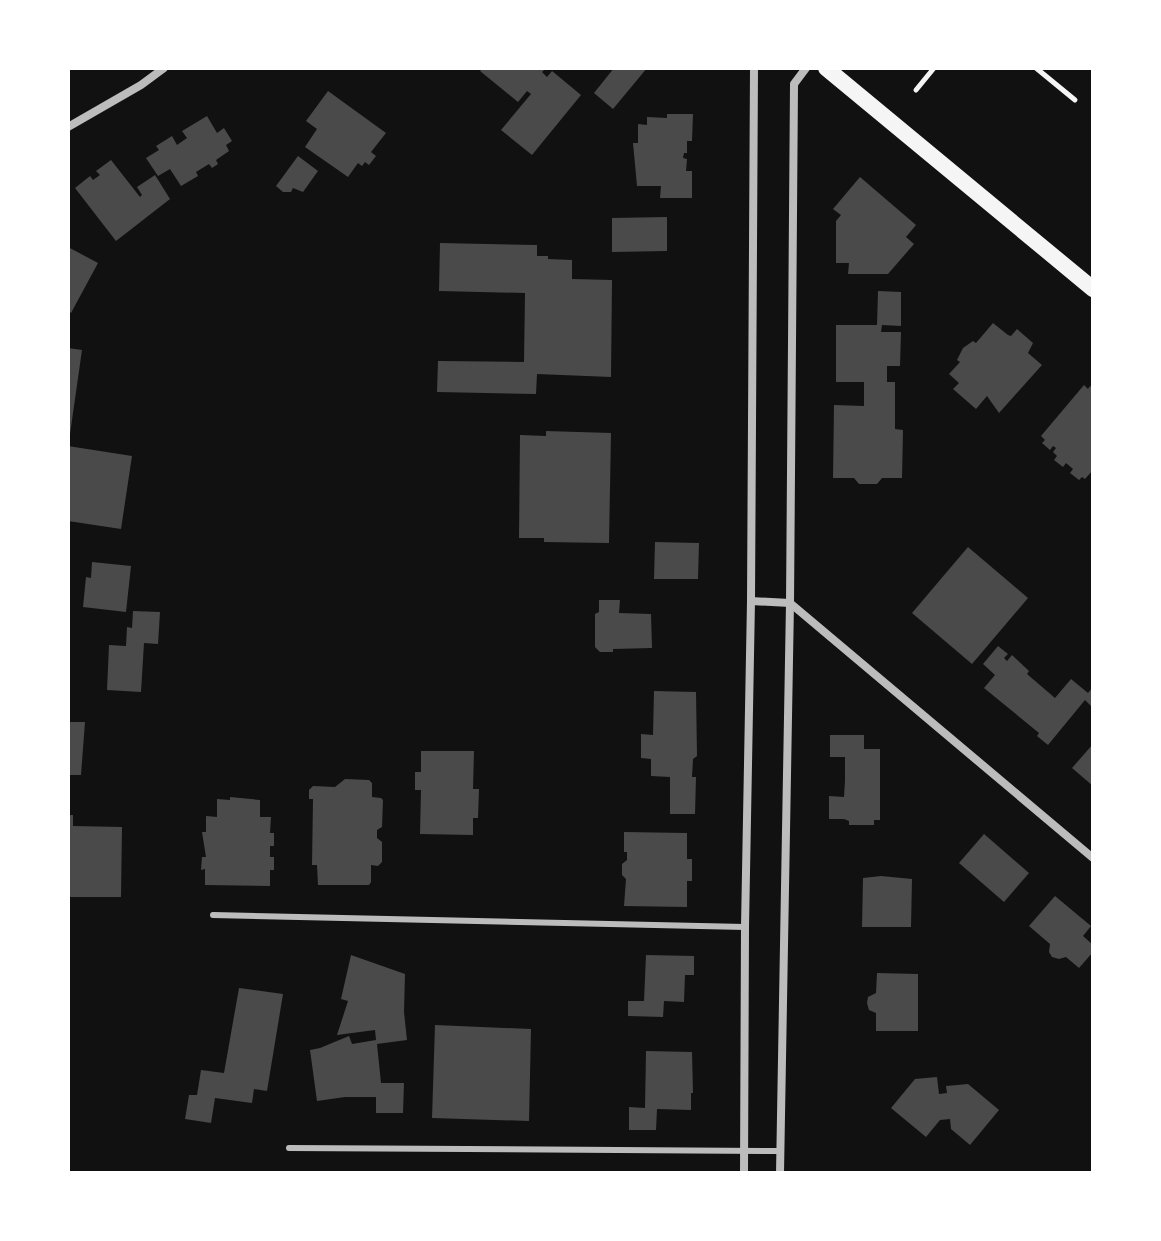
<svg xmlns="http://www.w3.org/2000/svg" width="1161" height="1241" viewBox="0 0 1161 1241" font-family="'Exo 2',sans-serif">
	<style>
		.building { fill: #4a4a4a }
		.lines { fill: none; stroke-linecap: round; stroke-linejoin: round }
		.path { stroke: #f5f5f5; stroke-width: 5 }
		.service { stroke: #bcbcbc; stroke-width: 6 }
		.minor { stroke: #bcbcbc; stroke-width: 8 }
		.secondary { stroke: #f5f5f5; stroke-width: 16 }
	</style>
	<rect width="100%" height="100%" fill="#111"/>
	<g class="building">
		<path d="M483 68H546L542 72 547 77 552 71 581 95 532 155 501 130 531 94 527 91 518 102 480 71Z"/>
		<path d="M614 68H647L613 109 594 93Z"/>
		<path d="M328 91 386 133 371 152 376 156 369 165 365 162 362 166 358 163 348 177 305 147 317 129 306 121Z"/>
		<path d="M667 114H693L692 141H687V153H684L683 158 687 159 686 171H692V198H660L661 186H637L633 143H638V124L647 125V117L667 118Z"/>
		<path d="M207 116 217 133 224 128 232 141 226 145 229 151 216 160 218 164 212 168 209 164 196 172 198 176 181 186 170 169 158 176 146 158 159 150 156 146 172 136 177 145 187 138 182 131Z"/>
		<path d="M298 156 318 171 303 192 293 188 291 192H283L276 186Z"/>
		<path d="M111 160 140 197 142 195 137 187 155 175 170 199 116 241 75 188 90 176 93 180 100 175 96 171Z"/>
		<path d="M860 177 916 225 906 237 914 244 888 274H848L849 263H836V221L841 215 833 209Z"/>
		<path d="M667 217V251L612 252V218Z"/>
		<path d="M440 243 537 245V256H548V259L572 260V279L612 280 611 377 537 374 536 394 437 392 438 361 524 362 525 293 439 291Z"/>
		<path d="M68 247 98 263 71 313 68 311Z"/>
		<path d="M878 291 901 292V326L882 325 881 332H901L900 366H887V382H895V429L903 430 902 478H882L877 484H859L854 478H833L834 405 864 406V382H836V325H877Z"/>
		<path d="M993 323 1008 335 1011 336 1017 329 1033 343 1028 353 1042 365 999 413 987 396 976 409 953 389 959 383 949 374 960 362 957 360 963 348 973 341 976 343Z"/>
		<path d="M68 348 82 350 70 434 68 433Z"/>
		<path d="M1084 385 1088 389 1090 386 1093 388V470L1085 479 1082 477 1079 480 1070 473 1073 469 1066 463 1063 467 1054 460 1057 456 1053 452 1056 448 1053 446 1050 450 1042 443 1045 440 1041 436Z"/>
		<path d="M546 431 611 433 609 543 544 542V538H519L520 435 546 436Z"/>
		<path d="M68 446 132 456 121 529 68 521Z"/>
		<path d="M655 542 699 543 698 579H654Z"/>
		<path d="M968 547 1028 598 972 664 912 613Z"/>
		<path d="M92 562 131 566 126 612 83 607 86 577 91 578Z"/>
		<path d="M599 600H620L619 613 651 614 652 648 613 649V652H600L595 647V614L599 612Z"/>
		<path d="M133 611 160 612 158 644 144 643 141 692 107 690 109 645 126 646 127 627 132 628Z"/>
		<path d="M998 646 1008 654 1004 658 1007 661 1012 655 1029 671 1027 674 1055 698 1071 679 1088 693 1093 687V708L1085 700 1048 745 1037 736 1039 733 984 688 995 675 983 664Z"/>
		<path d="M654 691 696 692 697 756 693 759 692 777H696L695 814H670V777L651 776V759L641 758V734L653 735Z"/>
		<path d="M68 722H85L81 775H68Z"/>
		<path d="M830 735H864V749H880V820H874V825H849V821L844 819H829V796L844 797 845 780V757H830Z"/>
		<path d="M1093 744V786L1072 768Z"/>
		<path d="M421 751H474L473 789H479L478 818H473V835L420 834 421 790H415V772H421Z"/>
		<path d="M345 779 369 780 372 783V797L381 798 383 800 382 827 377 830V838L382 842V862L378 866 371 865V882L369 885H318L317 865H312L313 799H309V790L313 786 335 787Z"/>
		<path d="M230 797 260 800V817H271L270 833H274V846H270V857H274V870H270V886L205 885V869L201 870 202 857H206L202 832H206V816L217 817V799L230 800Z"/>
		<path d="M68 815H73V826L122 827 121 897H68Z"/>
		<path d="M624 832 687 833V859H692V881H687V907L624 906 626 879 622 875V864L627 860V852H624Z"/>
		<path d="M984 834 1029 873 1004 902 959 863Z"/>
		<path d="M881 876 912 879 911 927H862L863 878Z"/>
		<path d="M1055 896 1091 926 1083 936 1093 945V952L1079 968 1066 957 1059 959 1052 957 1049 952 1050 944 1029 926Z"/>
		<path d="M351 955 405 974 404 1012 407 1040 377 1044 381 1083H404L403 1113H376V1097H345L317 1101 310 1050 320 1048 349 1036 352 1044 376 1040 375 1030 337 1035 348 1001 341 999Z"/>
		<path d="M646 955 694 956V975H685L684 1002 664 1001 663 1017 628 1016V1001H644Z"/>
		<path d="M877 973 918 974V1031H876V1013L869 1010 867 1003 868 997 876 993Z"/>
		<path d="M239 988 283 994 267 1091 254 1089 252 1103 215 1098 211 1123 185 1119 189 1095H197L201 1070 224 1073Z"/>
		<path d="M435 1025 531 1029 529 1121 432 1118Z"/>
		<path d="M646 1051 692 1052 693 1093H691V1110L657 1109 656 1130H629V1107L645 1108Z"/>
		<path d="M937 1077 939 1094 947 1093 946 1086 968 1084 999 1110 970 1145 951 1129 950 1119 940 1120 926 1137 891 1108 915 1079Z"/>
	</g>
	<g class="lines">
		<g class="path">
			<path d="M1036 68 1075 100"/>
			<path d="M916 90 934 68"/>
		</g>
		<g class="service">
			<path d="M213 915 745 927"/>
			<path d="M289 1148 779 1151"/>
		</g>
		<g class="minor">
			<path d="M68 127 141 85 164 68"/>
			<path d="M751 601 790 603 1093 858"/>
			<path d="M744 1173 745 927 751 601 754 68"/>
			<path d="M780 1173 790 603 794 84 806 68"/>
		</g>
		<path class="secondary" d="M826 68 1093 289"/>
	</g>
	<rect width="1161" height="1241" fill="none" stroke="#ffffff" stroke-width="140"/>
</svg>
